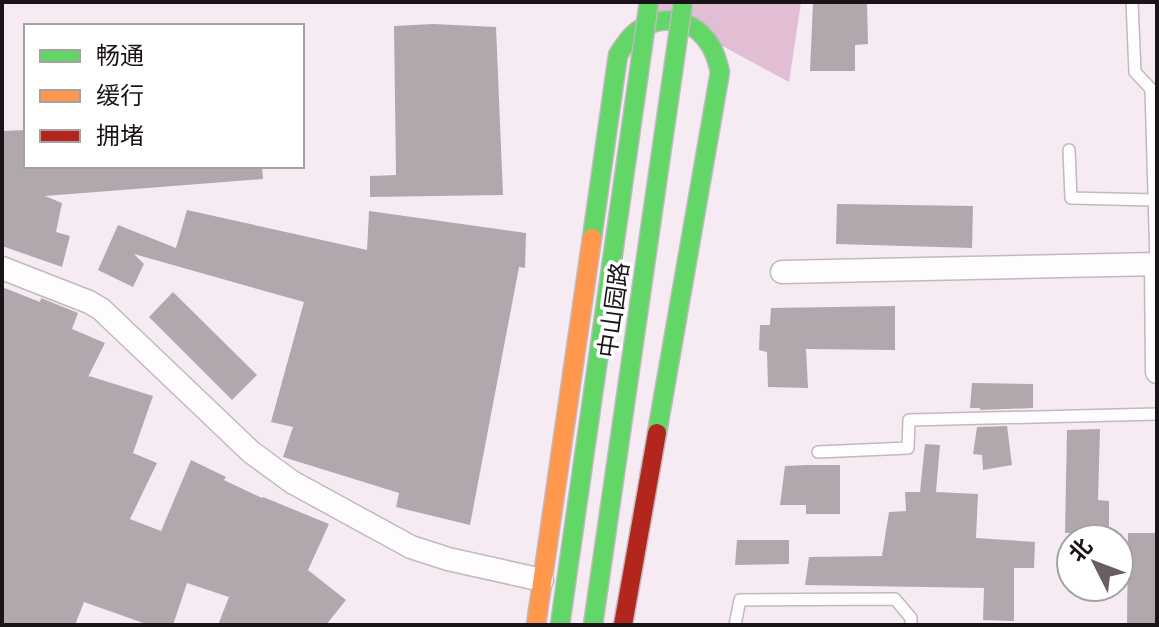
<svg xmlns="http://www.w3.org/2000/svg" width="1159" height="627" viewBox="0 0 1159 627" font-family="'Exo 2','Noto Sans SC',sans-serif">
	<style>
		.forest { fill: #e1bed4 }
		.building { fill: #b1a8ae }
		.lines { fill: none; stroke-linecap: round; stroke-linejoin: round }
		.lane-casing { stroke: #c1b9be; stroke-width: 14 }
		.street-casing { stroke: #c1b9be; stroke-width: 25 }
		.fast-casing { stroke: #c1b9be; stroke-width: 21 }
		.slow-casing { stroke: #c1b9be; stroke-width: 21 }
		.jam-casing { stroke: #c1b9be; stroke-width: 21 }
		.lane { stroke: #fefcfd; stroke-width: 11 }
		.street { stroke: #fefcfd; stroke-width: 22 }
		.fast { stroke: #63d668; stroke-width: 18 }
		.slow { stroke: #ff974d; stroke-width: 18 }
		.jam { stroke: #b3261e; stroke-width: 18 }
		.fast-bridge-casing { stroke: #c1b9be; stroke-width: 21; stroke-linecap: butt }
		.fast-bridge { stroke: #63d668; stroke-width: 18 }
		.labels { text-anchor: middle; stroke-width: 7; stroke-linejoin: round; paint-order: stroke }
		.street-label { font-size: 24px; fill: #1a1317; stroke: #fff }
	</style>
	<rect width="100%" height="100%" fill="#f6ebf2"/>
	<path class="forest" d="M641 2H801L789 82Z"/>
	<g class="building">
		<path d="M813 2H867L868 44 855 45V71H810Z"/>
		<path d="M433 24 496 27 503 195 370 197V176L396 175 394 26Z"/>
		<path d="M26 130V166H262L263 179 45 196 62 203 56 232 70 236 62 267 2 246V131Z"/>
		<path d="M837 204 973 206 972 248 836 244Z"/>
		<path d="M187 210 367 250 369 211 526 233 525 268 519 267 470 525 396 507 399 493 283 457 293 427 271 422 304 302 134 254 144 264 133 287 98 270 118 225 176 248Z"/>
		<path d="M2 287 40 302 41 298 78 313 72 329 105 343 87 379 89 376 153 396 133 453 157 463 130 519 161 531 191 460 226 477 224 480 262 498 263 497 329 524 308 570 346 600 326 625H218L229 597 187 583 173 625H149L84 602 75 625H2Z"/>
		<path d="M173 292 257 375 232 400 149 317Z"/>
		<path d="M895 306V350L806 349 808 388 768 387 767 352 759 350 760 325H770L771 308Z"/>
		<path d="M972 383 1033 384V408L980 410V408H970Z"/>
		<path d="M1007 426 1012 465 983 470 982 455 973 454 977 427Z"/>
		<path d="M1100 429 1098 500 1109 501V533H1065L1067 430Z"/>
		<path d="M925 444 940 445 936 492 978 494 976 538 1035 542 1034 568H1014V621L983 620 984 588 805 585 809 557 882 556 889 512 906 511 905 492H920Z"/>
		<path d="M806 465H840V514H806V505H780L785 466Z"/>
		<path d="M1128 533H1157V625H1127Z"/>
		<path d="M737 540H789V564L735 565Z"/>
	</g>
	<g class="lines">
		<g class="lane-casing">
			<g id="lane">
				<path d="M1132 2 1135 72 1151 89 1156 264"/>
				<path d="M1069 150 1071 198 1154 200"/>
				<path d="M818 452 908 448 909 420 1157 414"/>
				<path d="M735 625 740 600 895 599 911 618V625"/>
			</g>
		</g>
		<g class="street-casing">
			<g id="street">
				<path d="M1156 264 1157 372"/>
				<path d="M2 268 89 302 101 309 251 452 292 482 411 547 448 559 542 580"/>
				<path d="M782 272 1157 264"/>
			</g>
		</g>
		<g class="fast-casing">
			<path id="fast" d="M592 238 618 55C621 50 625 44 629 39 648 16 685 13 705 38 714 48 717 60 720 72L657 433"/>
		</g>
		<g class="slow-casing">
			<path id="slow" d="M536 625 592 238"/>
		</g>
		<g class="jam-casing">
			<path id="jam" d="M623 625 657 433"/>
		</g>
		<use href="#lane" class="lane"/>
		<use href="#street" class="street"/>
		<use href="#fast" class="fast"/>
		<use href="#slow" class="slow"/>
		<use href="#jam" class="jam"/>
		<g class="fast-bridge-casing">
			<g id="fast-bridge">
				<path d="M560 625 649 2"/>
				<path d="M593 625 683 2"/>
			</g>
		</g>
		<use href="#fast-bridge" class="fast-bridge"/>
	</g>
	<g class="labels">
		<g class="street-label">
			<text transform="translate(614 310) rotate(-82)" y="8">中山园路</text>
		</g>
	</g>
	<rect width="1159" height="627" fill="none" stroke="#1a1317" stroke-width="8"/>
	<rect x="24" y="24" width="280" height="144" fill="#ffffff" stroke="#a3a1a2" stroke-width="2"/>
	<rect x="40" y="50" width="40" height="12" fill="#63d668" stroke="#a3a1a2" stroke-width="2"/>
	<text x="96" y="64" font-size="24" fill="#1a1317">畅通</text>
	<rect x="40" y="90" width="40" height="12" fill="#ff974d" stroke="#a3a1a2" stroke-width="2"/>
	<text x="96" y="104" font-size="24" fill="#1a1317">缓行</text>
	<rect x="40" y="130" width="40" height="12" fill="#b3261e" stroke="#a3a1a2" stroke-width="2"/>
	<text x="96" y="144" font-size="24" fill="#1a1317">拥堵</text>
	<g transform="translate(1095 563) rotate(312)"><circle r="38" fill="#ffffff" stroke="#a3a1a2" stroke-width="2"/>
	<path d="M0-6L14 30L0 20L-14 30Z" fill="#675f64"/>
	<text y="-12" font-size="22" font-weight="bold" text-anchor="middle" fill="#1a1317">北</text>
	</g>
</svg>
